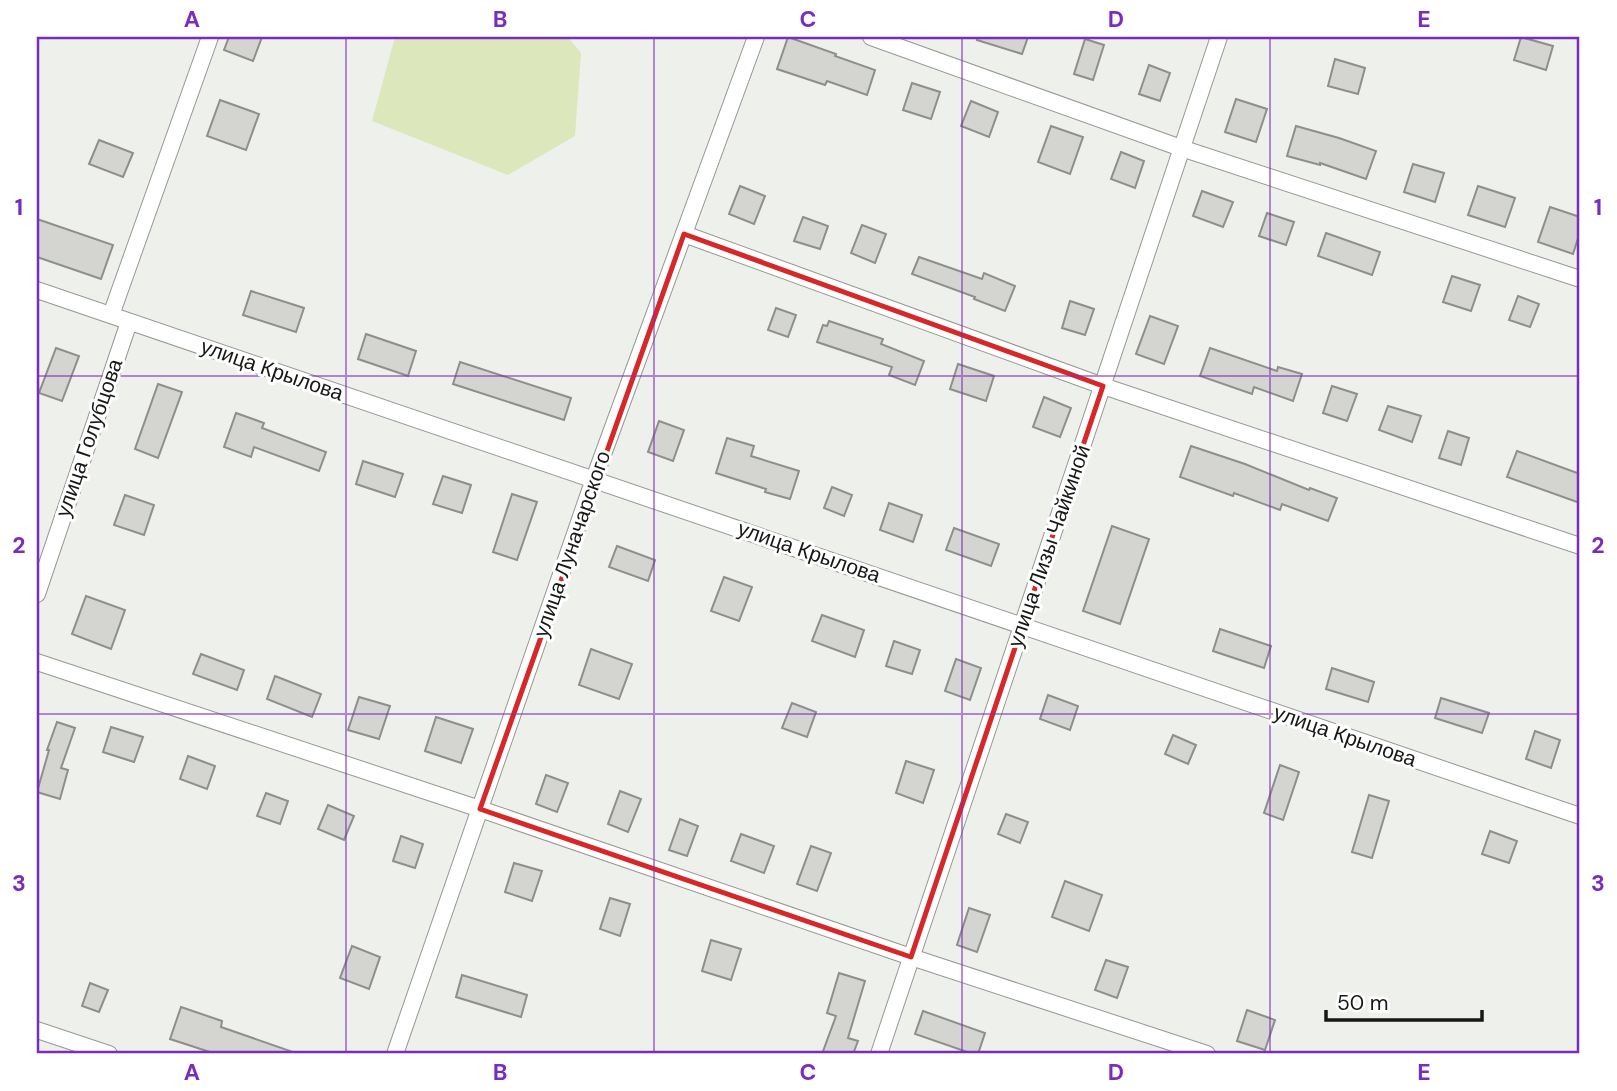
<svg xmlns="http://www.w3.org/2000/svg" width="1617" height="1091" viewBox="0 0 1617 1091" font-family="'DM Sans',sans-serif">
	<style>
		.green { fill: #dce8bc }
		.building { fill: #d4d5d1; stroke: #8e8f8b; stroke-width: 2 }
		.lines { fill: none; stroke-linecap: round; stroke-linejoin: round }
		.minor-casing { stroke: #979894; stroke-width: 18 }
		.minor { stroke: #fff; stroke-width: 16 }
		.marked { fill: none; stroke: #d62828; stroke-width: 5; stroke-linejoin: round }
		.grid { fill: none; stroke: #7b2cbf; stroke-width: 2; stroke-opacity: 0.55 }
		.labels { text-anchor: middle; stroke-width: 6; stroke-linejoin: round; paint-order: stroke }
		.street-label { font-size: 21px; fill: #181917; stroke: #fff }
		.neatline { fill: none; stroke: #7b2cbf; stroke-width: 2.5 }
		.grid-label { font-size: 23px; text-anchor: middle; font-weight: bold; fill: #7b2cbf }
	</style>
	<rect width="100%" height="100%" fill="#eef0eb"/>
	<path class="green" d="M395 37H568L581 53 575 136 508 175 372 121Z"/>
	<g class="building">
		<path d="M229 37H262L253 61 224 50Z"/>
		<path d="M788 37 836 54 835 56 875 70 867 95 827 81 825 85 777 69Z"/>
		<path d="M978 37H1028L1022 54 977 40Z"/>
		<path d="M1521 37 1553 46 1546 70 1514 60Z"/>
		<path d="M1085 39 1104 45 1093 80 1074 74Z"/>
		<path d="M1335 59 1365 68 1358 94 1328 86Z"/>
		<path d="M1149 65 1170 73 1160 101 1139 94Z"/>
		<path d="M912 83 940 92 931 119 903 110Z"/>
		<path d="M1236 99 1267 109 1256 142 1225 132Z"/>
		<path d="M220 100 259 114 246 150 207 136Z"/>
		<path d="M971 101 998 112 989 137 961 126Z"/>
		<path d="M1051 126 1083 137 1070 174 1038 162Z"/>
		<path d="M1296 126 1339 138 1376 151 1366 179 1320 163V165L1287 156Z"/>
		<path d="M99 140 133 153 123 177 89 164Z"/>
		<path d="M1121 152 1144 161 1135 188 1111 179Z"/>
		<path d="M1413 164 1444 173 1435 202 1404 192Z"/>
		<path d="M740 186 765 196 754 224 729 214Z"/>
		<path d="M1478 186 1515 198 1505 227 1468 215Z"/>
		<path d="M1202 191 1233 202 1223 227 1193 216Z"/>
		<path d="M1550 207 1580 217V232L1573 254 1538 242Z"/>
		<path d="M1267 213 1294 222 1286 245 1259 236Z"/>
		<path d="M803 217 828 226 820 249 794 241Z"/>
		<path d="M37 219 113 245 101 279 37 257Z"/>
		<path d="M862 225 886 234 875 263 851 253Z"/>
		<path d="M1326 233 1380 252 1372 275 1318 256Z"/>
		<path d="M919 257 982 279 984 273 1015 286 1005 311 974 299 975 297 912 274Z"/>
		<path d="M1452 276 1480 285 1471 311 1443 302Z"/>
		<path d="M251 291 304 308 296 332 243 315Z"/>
		<path d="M1518 296 1539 304 1530 327 1509 320Z"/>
		<path d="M1070 301 1094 309 1085 335 1062 328Z"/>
		<path d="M776 308 796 315 788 337 768 330Z"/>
		<path d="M1150 316 1178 326 1164 364 1136 354Z"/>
		<path d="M829 321 883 339 881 344 924 361 915 385 889 375 892 367 817 342 823 325 827 326Z"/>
		<path d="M366 334 416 351 408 376 358 359Z"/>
		<path d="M56 348 79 356 62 401 39 393Z"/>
		<path d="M1210 348 1277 371 1278 367 1302 374 1293 401 1254 387 1252 394 1200 376Z"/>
		<path d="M460 362 571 398 564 420 453 384Z"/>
		<path d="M958 364 994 376 986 401 950 389Z"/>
		<path d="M158 384 182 392 158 458 135 449Z"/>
		<path d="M1332 386 1357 394 1347 421 1323 413Z"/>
		<path d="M1044 397 1071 408 1060 437 1033 427Z"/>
		<path d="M1388 406 1421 416 1412 442 1379 430Z"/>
		<path d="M236 413 264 423 262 428 326 452 319 471 254 447 251 457 224 447Z"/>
		<path d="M659 421 684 430 673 461 648 452Z"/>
		<path d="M1448 431 1469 438 1461 465 1439 458Z"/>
		<path d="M727 438 754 446 751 456 799 471 790 499 765 492 766 489 716 473Z"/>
		<path d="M1191 446 1245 464 1309 490 1310 488 1337 498 1328 521 1282 504 1280 510 1234 493 1233 496 1180 477Z"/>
		<path d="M1517 451 1580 474V503L1507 477Z"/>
		<path d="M363 461 403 474 395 497 356 484Z"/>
		<path d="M443 476 471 485 462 513 433 504Z"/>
		<path d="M832 487 852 495 844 516 824 508Z"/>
		<path d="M512 494 537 502 517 560 493 552Z"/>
		<path d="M125 495 154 505 144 535 114 525Z"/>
		<path d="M889 503 922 515 913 542 880 530Z"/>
		<path d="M1112 526 1149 539 1120 624 1083 611Z"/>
		<path d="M954 528 999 544 991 566 946 550Z"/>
		<path d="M617 546 655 560 648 581 609 567Z"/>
		<path d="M724 577 752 587 739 621 711 611Z"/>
		<path d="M86 596 125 610 111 649 72 634Z"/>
		<path d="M822 615 864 630 855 657 812 641Z"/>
		<path d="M1220 629 1271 646 1264 668 1213 651Z"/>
		<path d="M894 641 920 650 912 674 886 666Z"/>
		<path d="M591 649 632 664 619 699 579 685Z"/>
		<path d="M201 654 244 670 237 690 193 674Z"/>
		<path d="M956 659 981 668 970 700 945 691Z"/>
		<path d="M1332 668 1374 682 1368 702 1326 689Z"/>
		<path d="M275 676 321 694 312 717 267 699Z"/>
		<path d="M1048 695 1078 706 1070 730 1040 719Z"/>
		<path d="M359 697 390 706 379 739 348 730Z"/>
		<path d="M1441 698 1489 713 1482 733 1435 718Z"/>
		<path d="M792 703 816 712 807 737 782 728Z"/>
		<path d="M436 717 473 729 461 763 425 751Z"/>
		<path d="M57 722 75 728 61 768 68 770 60 799 37 792 49 750H47Z"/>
		<path d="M111 727 143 737 134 762 103 752Z"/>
		<path d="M1535 731 1560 740 1551 768 1526 759Z"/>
		<path d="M1173 735 1196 745 1188 764 1165 754Z"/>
		<path d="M188 756 215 766 207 789 180 779Z"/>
		<path d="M906 761 934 770 923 803 896 793Z"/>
		<path d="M1280 765 1299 772 1283 820 1264 813Z"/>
		<path d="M546 775 568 783 557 812 536 804Z"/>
		<path d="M620 791 641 799 628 832 608 824Z"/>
		<path d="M266 793 288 801 280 824 257 816Z"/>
		<path d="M1369 795 1389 801 1372 858 1352 852Z"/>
		<path d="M328 805 354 816 344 840 318 829Z"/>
		<path d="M1006 814 1028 822 1020 843 998 834Z"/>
		<path d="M680 819 698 826 687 856 669 850Z"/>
		<path d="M1490 831 1517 841 1509 863 1482 854Z"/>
		<path d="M741 834 774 846 764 873 731 861Z"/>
		<path d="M401 836 423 844 415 868 393 861Z"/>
		<path d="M811 846 831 853 817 891 797 884Z"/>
		<path d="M514 863 542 871 532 901 505 892Z"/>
		<path d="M1065 881 1102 895 1089 931 1052 917Z"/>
		<path d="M610 898 630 904 620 936 600 929Z"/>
		<path d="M969 908 990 915 977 952 957 945Z"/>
		<path d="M711 940 741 949 731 980 702 971Z"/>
		<path d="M352 946 380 957 369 989 340 978Z"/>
		<path d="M1106 960 1128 967 1117 998 1095 990Z"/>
		<path d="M839 973 865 981 848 1038 858 1041 853 1054H822L836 1016 827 1013Z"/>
		<path d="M462 975 527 995 521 1017 456 997Z"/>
		<path d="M90 983 108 990 99 1012 82 1006Z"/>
		<path d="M181 1007 222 1021 221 1027 293 1052 292 1054H216L170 1039Z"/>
		<path d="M1247 1010 1275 1020 1265 1050 1237 1041Z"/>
		<path d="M923 1011 985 1033 978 1054H973L915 1034Z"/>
	</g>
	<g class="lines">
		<g class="minor-casing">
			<g id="minor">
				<path d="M871 37 1181 148 1580 279"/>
				<path d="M684 234 1103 386 1580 546"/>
				<path d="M37 290 1580 816"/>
				<path d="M111 315 210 37"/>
				<path d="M37 594 129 322"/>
				<path d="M37 662 480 809 911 957 1207 1054"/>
				<path d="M37 1030 109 1054"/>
				<path d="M395 1054 594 479 756 37"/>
				<path d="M879 1054 1219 37"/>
			</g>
		</g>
		<use href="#minor" class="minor"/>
	</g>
	<path class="marked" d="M684 234 1103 386 911 957 480 809Z"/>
	<path class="grid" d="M346 37V1054M654 37V1054M962 37V1054M1270 37V1054M37 376H1580M37 714H1580"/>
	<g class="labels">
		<g class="street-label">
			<text transform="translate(272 370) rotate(19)" y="7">улица Крылова</text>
			<text transform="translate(89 438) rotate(-71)" y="7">улица Голубцова</text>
			<text transform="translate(572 544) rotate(-71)" y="7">улица Луначарского</text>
			<text transform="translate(1049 546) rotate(-71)" y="7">улица Лизы Чайкиной</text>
			<text transform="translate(809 552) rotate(19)" y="7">улица Крылова</text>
			<text transform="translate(1345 736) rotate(19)" y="7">улица Крылова</text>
		</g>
	</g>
	<rect width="1617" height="1091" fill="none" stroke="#ffffff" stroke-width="77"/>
	<path d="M1326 1010v10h156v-10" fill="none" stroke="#181917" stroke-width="3.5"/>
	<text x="1337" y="1010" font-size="21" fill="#181917" stroke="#ffffff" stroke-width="5" paint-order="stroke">50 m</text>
	<rect x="38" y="38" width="1540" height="1014" class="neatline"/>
	<g class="grid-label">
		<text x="192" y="27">A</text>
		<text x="500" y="27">B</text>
		<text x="808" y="27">C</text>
		<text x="1116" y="27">D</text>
		<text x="1424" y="27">E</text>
		<text x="19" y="215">1</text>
		<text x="1598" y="215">1</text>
		<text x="19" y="553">2</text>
		<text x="1598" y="553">2</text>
		<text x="19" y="891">3</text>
		<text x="1598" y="891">3</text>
		<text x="192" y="1080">A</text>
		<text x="500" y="1080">B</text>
		<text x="808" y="1080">C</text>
		<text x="1116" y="1080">D</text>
		<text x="1424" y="1080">E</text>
	</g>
</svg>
